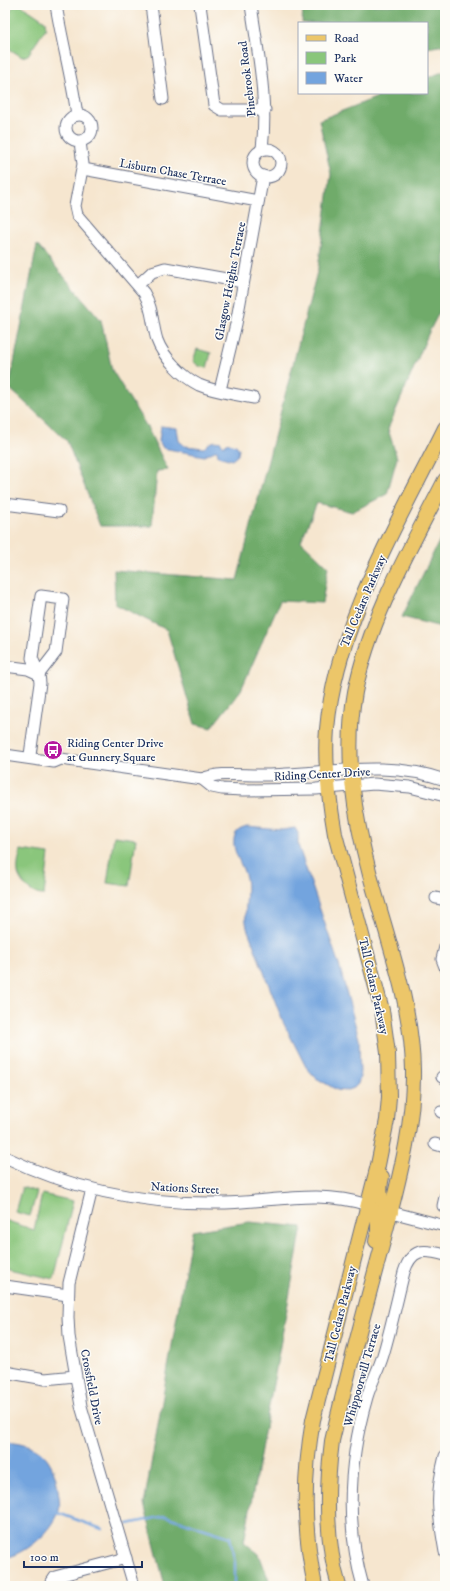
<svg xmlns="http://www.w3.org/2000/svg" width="450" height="1591" viewBox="0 0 450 1591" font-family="'IM FELL DW Pica',serif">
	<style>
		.green { fill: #8ac67b; stroke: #527a6c }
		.forest { fill: #6fab6b; stroke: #456d64 }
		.water { fill: #73a4de; stroke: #476a9e }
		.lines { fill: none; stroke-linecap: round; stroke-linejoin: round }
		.stream { stroke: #73a4de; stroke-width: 2.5 }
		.minor-casing { stroke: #686f86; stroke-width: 13 }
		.major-casing { stroke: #686f86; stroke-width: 16 }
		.minor { stroke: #fff; stroke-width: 11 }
		.major { stroke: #ecc669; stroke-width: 14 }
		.labels { text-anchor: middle; stroke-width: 3; stroke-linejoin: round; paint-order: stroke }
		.street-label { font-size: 12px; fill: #1b2f5e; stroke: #fdfcf7 }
		.poi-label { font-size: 12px; fill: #1b2f5e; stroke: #fdfcf7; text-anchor: start }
	</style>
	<rect width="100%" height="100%" fill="#fdfcf7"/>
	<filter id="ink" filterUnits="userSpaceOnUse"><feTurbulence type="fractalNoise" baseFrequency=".025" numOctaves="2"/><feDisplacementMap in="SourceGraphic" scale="8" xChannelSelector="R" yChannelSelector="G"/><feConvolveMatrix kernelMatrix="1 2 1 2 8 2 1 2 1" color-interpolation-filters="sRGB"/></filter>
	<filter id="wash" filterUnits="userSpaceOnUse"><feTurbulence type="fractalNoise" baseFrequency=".012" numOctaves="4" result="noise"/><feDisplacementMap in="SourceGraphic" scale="16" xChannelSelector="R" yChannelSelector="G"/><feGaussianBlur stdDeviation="0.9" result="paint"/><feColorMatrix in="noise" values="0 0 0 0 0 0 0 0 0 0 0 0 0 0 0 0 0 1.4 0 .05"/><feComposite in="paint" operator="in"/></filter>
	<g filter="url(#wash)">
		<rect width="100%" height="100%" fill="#f6e6cf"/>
		<g class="green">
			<path d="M14 5H21L45 21 46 28 28 55 22 57 5 46V19Z"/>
			<path d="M197 349 211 353 207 368 199 366 193 361Z"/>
			<path d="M114 836 136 839 129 886 107 883Z"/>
			<path d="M21 850 49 854 44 895C33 896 21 884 18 873 17 866 19 857 21 850Z"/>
			<path d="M22 1187 37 1192 30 1216 15 1212Z"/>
			<path d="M42 1194 73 1201 54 1279 5 1268V1220L34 1230Z"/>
		</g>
		<g class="forest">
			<path d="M303 5H445V45L427 48V23H302Z"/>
			<path d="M445 71V301L429 332 388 429 397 458 387 494 352 512 317 503 301 541 328 567 322 603 280 601 241 690 211 728 195 724 167 630 115 604 114 570 237 580 318 268 331 174 319 120 388 93H427V78Z"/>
			<path d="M37 245 101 320 112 370 147 427 168 470 157 471 152 526H100L67 441 9 388Z"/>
			<path d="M445 529V628L402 617Z"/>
			<path d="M249 1222 302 1227 244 1542 259 1554 271 1586H165L144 1504 192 1231Z"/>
		</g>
		<g class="water">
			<path d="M161 426 177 428 179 441 185 446 204 448C210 442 213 440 221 442L223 446 227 443 236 445 239 449 238 455 232 460 218 456 217 450 204 456 163 448 159 441Z"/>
			<path d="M247 827 282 830 295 828 298 833V845L340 968 359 1039 360 1076 358 1084 354 1088 345 1091 337 1090 316 1078 306 1067 283 1022 247 928C243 911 249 894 246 878 243 865 232 852 234 839 235 831 240 829 247 827Z"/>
			<path d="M5 1441C39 1443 53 1456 58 1489 59 1497 61 1506 58 1514 50 1533 26 1554 5 1558Z"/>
		</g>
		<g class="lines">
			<g class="stream">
				<path d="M58 1513 102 1529"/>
				<path d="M128 1524 165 1516 230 1537 235 1563V1586"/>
			</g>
		</g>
	</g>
	<g filter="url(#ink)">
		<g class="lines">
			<g class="minor-casing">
				<g id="minor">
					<path d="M56 5C62 42 72 78 77 115"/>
					<path d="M151 5 163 99"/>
					<path d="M200 5 214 105 222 110H265"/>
					<path d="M251 5C258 53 268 101 262 149"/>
					<circle cx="79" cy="128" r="13"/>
					<path d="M80 142 83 164 75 206 77 215 144 293C153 308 152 324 157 340 163 357 183 377 199 385 215 392 236 394 253 398"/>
					<circle cx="267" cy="163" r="14"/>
					<path d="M83 169 258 201"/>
					<path d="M138 285 152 272 165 268 243 282"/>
					<path d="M220 390 236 324 263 176"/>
					<path d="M5 504 59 511"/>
					<path d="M5 666 28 669 39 674"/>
					<path d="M5 755 54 762 61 759 202 779C222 771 244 776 265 775 325 774 387 759 445 780"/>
					<path d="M30 755 40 683 39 674 32 658 41 596 63 599 56 652 39 674"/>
					<path d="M202 779 212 787 222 789 243 790 316 789 374 784 410 787 445 796"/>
					<path d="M436 898 445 900"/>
					<path d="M445 947 442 959 445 967"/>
					<path d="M442 1077 445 1078"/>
					<path d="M441 1112 445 1113"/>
					<path d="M435 1144 445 1147"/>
					<path d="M5 1157C71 1189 144 1204 217 1203 270 1203 316 1188 368 1205"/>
					<path d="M92 1189 69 1283 68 1317 69 1336 81 1406 134 1586"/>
					<path d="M443 1206 445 1197"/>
					<path d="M391 1212 445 1226"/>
					<path d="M5 1286 68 1295"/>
					<path d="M5 1372 45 1379 75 1376"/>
					<path d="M445 1456C435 1495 438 1512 445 1552"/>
					<path d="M49 1586 55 1577 126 1558"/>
					<path d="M363 1586C345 1524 349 1459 367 1397 371 1383 379 1369 383 1355 391 1328 397 1300 404 1272 412 1248 423 1249 445 1255"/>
				</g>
			</g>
			<g class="major-casing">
				<g id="major">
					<path d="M382 1177C379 1188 379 1207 391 1212"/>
					<path d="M368 1205C379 1215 380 1228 376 1241"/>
					<path d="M315 1586C303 1528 303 1478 313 1420L378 1165 387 1120 389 1097 388 1053 382 1010 335 834C329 800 324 764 327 729 336 624 399 521 445 428"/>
					<path d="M339 1586C325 1540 326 1489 332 1441 347 1375 365 1308 383 1242 397 1185 414 1130 413 1070 412 1004 387 938 370 875 354 815 344 754 355 692 370 617 411 547 445 480"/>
				</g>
			</g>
			<use href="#minor" class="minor"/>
			<use href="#major" class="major"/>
		</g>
	</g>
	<defs>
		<g id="bus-disc" transform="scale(1)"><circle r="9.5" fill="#b5179e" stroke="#fdfcf7"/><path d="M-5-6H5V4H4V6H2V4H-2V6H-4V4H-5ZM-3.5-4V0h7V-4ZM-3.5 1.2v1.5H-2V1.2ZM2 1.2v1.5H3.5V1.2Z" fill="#fff"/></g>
	</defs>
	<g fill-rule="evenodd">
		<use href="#bus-disc" x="53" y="750"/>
	</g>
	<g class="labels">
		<g class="street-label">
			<text transform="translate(247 79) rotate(-97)" y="4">Pinebrook Road</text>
			<text transform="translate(173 172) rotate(10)" y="4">Lisburn Chase Terrace</text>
			<text transform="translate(230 281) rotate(-79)" y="4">Glasgow Heights Terrace</text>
			<text transform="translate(363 601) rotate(-67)" y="4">Tall Cedars Parkway</text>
			<text transform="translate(322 774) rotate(-3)" y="4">Riding Center Drive</text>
			<text transform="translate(374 986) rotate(77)" y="4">Tall Cedars Parkway</text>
			<text transform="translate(185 1188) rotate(3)" y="4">Nations Street</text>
			<text transform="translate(340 1314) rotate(-76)" y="4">Tall Cedars Parkway</text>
			<text transform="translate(362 1375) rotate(-74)" y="4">Whippoorwill Terrace</text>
			<text transform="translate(92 1387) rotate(79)" y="4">Crossfield Drive</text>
		</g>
		<g class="poi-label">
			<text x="67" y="747">Riding Center Drive<tspan x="67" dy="14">at Gunnery Square</tspan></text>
		</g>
	</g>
	<rect width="450" height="1591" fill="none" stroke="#fdfcf7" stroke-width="20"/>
	<rect x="298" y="22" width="130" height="72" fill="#fdfcf7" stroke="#a3aaba"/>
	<rect x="306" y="35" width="20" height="6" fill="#ecc669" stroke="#a3aaba"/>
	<text x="334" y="42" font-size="12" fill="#1b2f5e">Road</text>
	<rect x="306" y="52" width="20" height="12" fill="#8ac67b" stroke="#a3aaba"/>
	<text x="334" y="62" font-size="12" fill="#1b2f5e">Park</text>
	<rect x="306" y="72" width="20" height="12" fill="#73a4de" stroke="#a3aaba"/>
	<text x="334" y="82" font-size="12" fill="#1b2f5e">Water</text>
	<path d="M24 1561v6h118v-6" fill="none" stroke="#1b2f5e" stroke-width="2"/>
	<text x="30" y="1561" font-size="12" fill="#1b2f5e" stroke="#fdfcf7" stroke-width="3" paint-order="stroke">100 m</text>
</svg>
